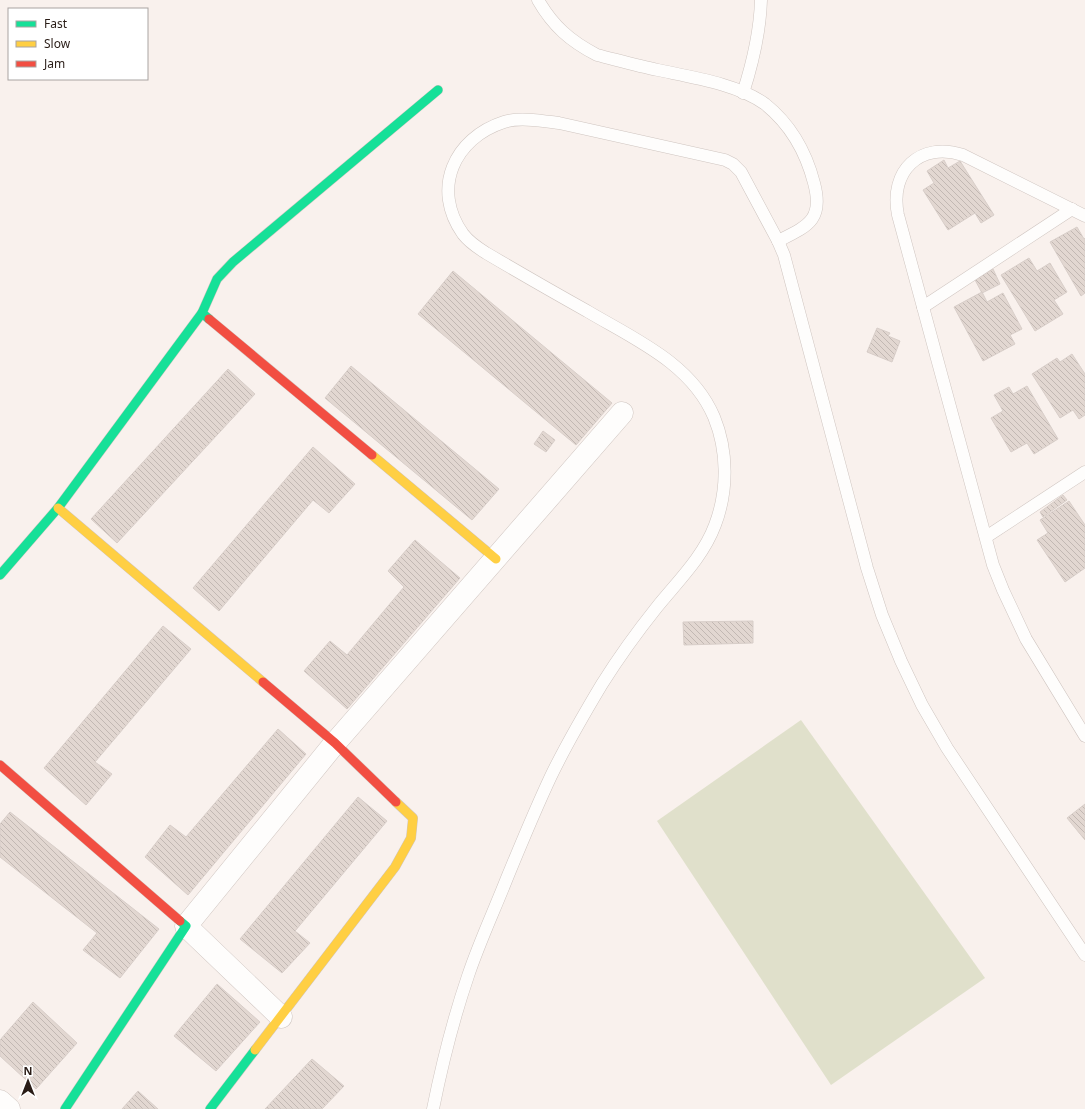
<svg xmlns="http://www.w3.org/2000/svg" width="1085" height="1109" viewBox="0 0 1085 1109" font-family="'Noto Sans',sans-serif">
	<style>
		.green { fill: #e0e0cb }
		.building { fill: url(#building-back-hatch); stroke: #d8cec9 }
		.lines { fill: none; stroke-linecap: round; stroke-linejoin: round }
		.lane-casing { stroke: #cfc5c0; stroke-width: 13 }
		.street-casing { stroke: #cfc5c0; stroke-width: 23 }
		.fast-casing { stroke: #cfc5c0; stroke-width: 10 }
		.slow-casing { stroke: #cfc5c0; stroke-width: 10 }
		.jam-casing { stroke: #cfc5c0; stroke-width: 10 }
		.lane { stroke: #fefdfc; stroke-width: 12 }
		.street { stroke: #fefdfc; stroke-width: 22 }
		.fast { stroke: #16e098; stroke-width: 9 }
		.slow { stroke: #ffcf43; stroke-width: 9 }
		.jam { stroke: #f24e42; stroke-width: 9 }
	</style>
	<defs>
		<pattern id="building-back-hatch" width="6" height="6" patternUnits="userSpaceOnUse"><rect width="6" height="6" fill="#e2d7d1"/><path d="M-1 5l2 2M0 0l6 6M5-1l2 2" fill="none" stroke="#c2b8b3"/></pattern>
	</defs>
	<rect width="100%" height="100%" fill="#f9f1ed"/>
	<path class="green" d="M801 720 985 978 831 1085 657 821Z"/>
	<g class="building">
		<path d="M944 160 948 168 960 161 994 215 981 223 975 213 948 230 923 190 934 183 927 171Z"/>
		<path d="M1077 227 1084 239 1085 238V293L1081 296 1050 242Z"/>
		<path d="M1029 258 1037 271 1050 263 1067 292 1054 300 1063 314 1035 331 1001 275Z"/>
		<path d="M993 269 1000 284 982 293 974 278Z"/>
		<path d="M453 271 612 403 576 445 418 314Z"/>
		<path d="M982 292 987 302 1003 293 1022 329 1010 335 1015 344 983 361 954 307Z"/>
		<path d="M877 328 890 333 888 336 900 341 892 362 867 352Z"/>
		<path d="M1072 354 1085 374V415L1079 419 1073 410 1060 418 1032 374 1057 358 1060 362Z"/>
		<path d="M351 366 499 489 472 520 325 398Z"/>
		<path d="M228 369 255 394 117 543 91 519Z"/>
		<path d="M1027 386 1058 439 1034 454 1027 443 1011 452 991 418 1003 411 994 395 1009 387 1013 394Z"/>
		<path d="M543 431 555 440 546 452 534 444Z"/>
		<path d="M313 447 355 484 329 513 313 500 219 611 193 588Z"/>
		<path d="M1063 495 1067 500 1043 517 1040 512Z"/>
		<path d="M1069 501 1085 525V568L1065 582 1037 540 1048 533 1040 520Z"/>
		<path d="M415 540 460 578 347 709 304 671 330 641 347 655 404 587 388 571Z"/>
		<path d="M753 621V643L684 645 683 622Z"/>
		<path d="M163 626 191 649 95 762 112 774 86 805 44 768Z"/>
		<path d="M278 729 306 754 188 895 145 857 170 825 186 837Z"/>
		<path d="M358 797 387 821 295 931 310 943 282 973 240 939Z"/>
		<path d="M1085 804V840L1067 818Z"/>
		<path d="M10 812 159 929 120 978 83 950 97 933 0 857V824Z"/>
		<path d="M217 984 260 1022 216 1071 174 1036Z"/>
		<path d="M33 1002 77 1043 36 1089 0 1056V1040Z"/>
		<path d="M312 1059 344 1086 322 1109H265Z"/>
		<path d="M138 1091 158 1109H122Z"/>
	</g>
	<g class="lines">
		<g class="lane-casing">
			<g id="lane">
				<path d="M538 0C553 26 570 41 597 55 617 60 638 66 658 70 691 77 738 84 765 104 790 124 806 152 814 183 824 220 808 226 778 241"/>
				<path d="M743 93C753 62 760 32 761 0"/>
				<path d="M1085 216 963 155C920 141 889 171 898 215L993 565 1003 590 1026 639 1085 736"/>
				<path d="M923 307 1072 209"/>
				<path d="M986 537 1085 472"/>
				<path d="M433 1109C442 1064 453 1020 468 976 479 943 494 911 507 878 521 844 535 810 551 776 566 745 584 714 602 684 619 657 637 632 657 607 678 581 703 557 715 525 728 491 728 451 714 417 691 363 634 339 587 311 553 292 520 273 486 253 478 248 469 242 463 234 431 189 454 138 504 122 519 117 543 121 559 123L725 160 733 164 741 172 778 241 784 255 867 568 882 615 901 661 922 705 947 748 1085 955"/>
			</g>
		</g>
		<g class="street-casing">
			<g id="street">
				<path d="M281 1017 186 926 335 743 622 413"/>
				<path d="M0 1101 9 1109"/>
			</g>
		</g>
		<g class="fast-casing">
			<g id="fast">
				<path d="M202 313 217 279 233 262 438 90"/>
				<path d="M0 575 58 508 202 313 209 319"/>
				<path d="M65 1109 186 926 180 921"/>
				<path d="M210 1109 255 1050"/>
			</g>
		</g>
		<g class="slow-casing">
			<g id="slow">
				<path d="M372 455 496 559"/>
				<path d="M58 508 263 682"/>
				<path d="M255 1050 395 867 411 838 413 818 396 802"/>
			</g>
		</g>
		<g class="jam-casing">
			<g id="jam">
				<path d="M209 319 372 455"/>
				<path d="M263 682 335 743 396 802"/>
				<path d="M0 765 180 921"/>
			</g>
		</g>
		<use href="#lane" class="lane"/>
		<use href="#street" class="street"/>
		<use href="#fast" class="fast"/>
		<use href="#slow" class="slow"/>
		<use href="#jam" class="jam"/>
	</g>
	<rect x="8" y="8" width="140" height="72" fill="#ffffff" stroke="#a9a4a2"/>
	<rect x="16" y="21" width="20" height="6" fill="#16e098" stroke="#a9a4a2"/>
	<text x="44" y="28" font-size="12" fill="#291c16">Fast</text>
	<rect x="16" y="41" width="20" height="6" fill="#ffcf43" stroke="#a9a4a2"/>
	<text x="44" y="48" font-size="12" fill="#291c16">Slow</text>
	<rect x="16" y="61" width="20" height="6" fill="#f24e42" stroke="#a9a4a2"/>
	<text x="44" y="68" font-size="12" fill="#291c16">Jam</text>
	<g transform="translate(28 1081)" stroke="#ffffff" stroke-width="3" paint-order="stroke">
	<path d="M0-3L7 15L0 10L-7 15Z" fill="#291c16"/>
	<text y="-6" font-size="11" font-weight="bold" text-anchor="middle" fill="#291c16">N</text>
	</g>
</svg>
